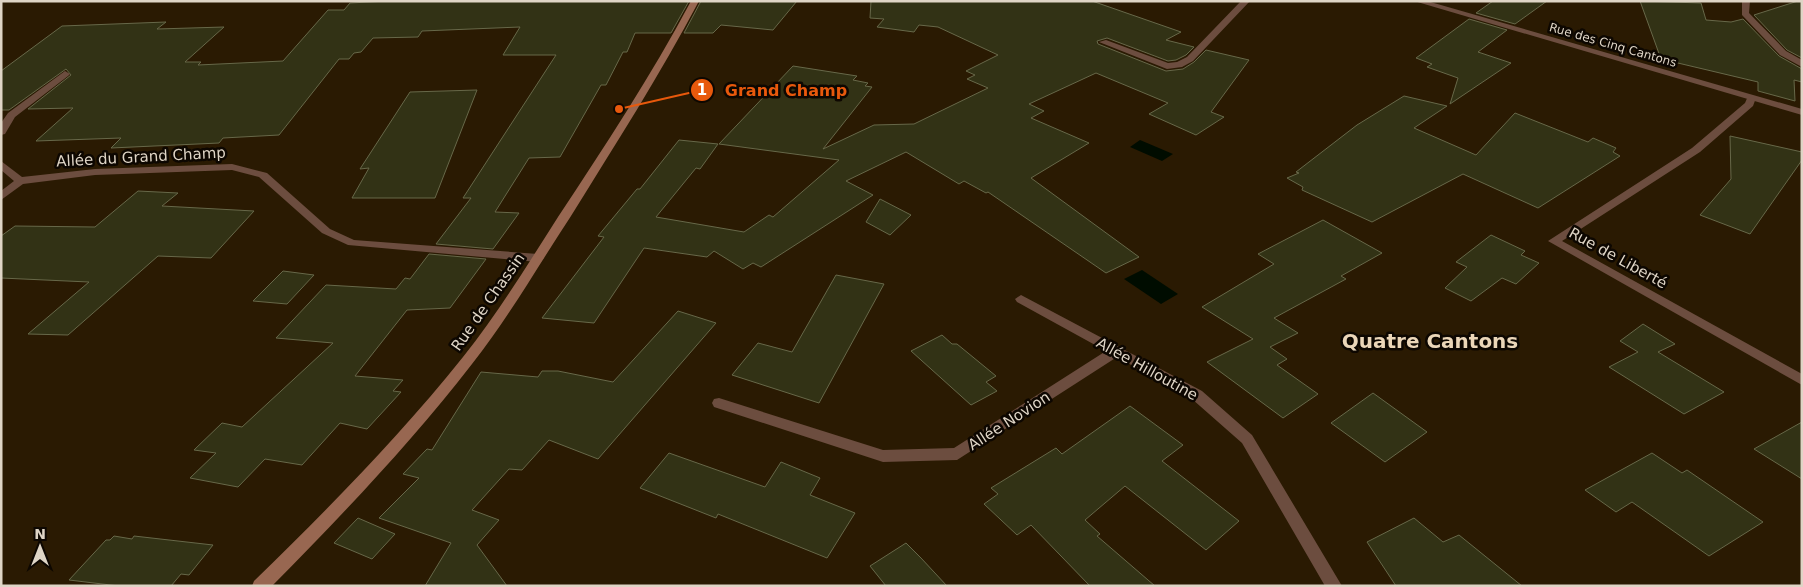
<svg xmlns="http://www.w3.org/2000/svg" width="1803" height="587" viewBox="0 0 1803 587" font-family="'DejaVu Sans',sans-serif">
	<style>
		.water { fill: #000c00 }
		.building { fill: #323215; stroke: #676849 }
		.lines { fill: none; stroke-linecap: round; stroke-linejoin: round }
		.minor { fill: #6c4d3f; fill-rule: evenodd }
		.tertiary { fill: #6c4d3f; fill-rule: evenodd }
		.secondary { fill: #986751; fill-rule: evenodd }
		.labels { text-anchor: middle; stroke-width: 5; stroke-linejoin: round; paint-order: stroke }
		.far-street-label { font-size: 12px; fill: #dfd5c6; stroke: #0d0701 }
		.street-label { font-size: 15px; fill: #dfd5c6; stroke: #0d0701 }
		.district-label { font-size: 20px; font-weight: bold; fill: #ebd6b8; stroke: #0d0701 }
		.leader { fill: none; stroke: #e8590c; stroke-width: 2 }
		.callout-dot { fill: #e8590c; stroke: #0d0701; stroke-width: 2 }
		.mark-label { font-size: 15px; text-anchor: middle; font-weight: bold; fill: #fff }
		.callout-label { font-size: 16px; text-anchor: middle; font-weight: bold; fill: #e8590c; stroke: #0d0701; stroke-width: 5; stroke-linejoin: round; paint-order: stroke }
	</style>
	<rect width="100%" height="100%" fill="#2a1a02"/>
	<g class="water">
		<path d="M1140 140 1173 154 1162 161 1130 147Z"/>
		<path d="M1142 270 1178 294 1161 304 1124 279Z"/>
	</g>
	<g class="building">
		<path d="M388 1H689L671 33H635L627 52H623L606 85H601L560 157 529 158 495 212 519 213 493 249 436 244 471 198H463L556 55H503L520 27 422 31 418 37 373 38 361 52 354 53 349 59H339L279 135 223 138 219 143 111 148 121 138 36 141 73 108 28 109 71 75 66 69 9 110H1V71L62 26 166 22 157 29 224 27 185 62H201L198 65 283 61 328 10H344L350 3Z"/>
		<path d="M701 1H797L773 30 721 25 713 33H684Z"/>
		<path d="M871 1H1092L1181 32 1166 40 1194 47 1186 55 1176 60 1168 61 1107 38 1097 41 1098 44 1166 71 1183 69 1194 62 1206 50 1249 60 1211 112 1224 117 1196 135 1149 114 1168 103 1096 73 1029 104 1044 111 1031 118 1089 143 1031 178 1139 257 1106 273 988 192 986 193 964 181 959 184 906 152 846 181 873 195 761 267 753 263 743 269 714 251 707 257 644 248 594 323 542 318 604 237 598 236 637 189H640L679 140 718 144 700 169 696 168 656 217 744 232 769 215 773 217 839 160 719 144 793 66 857 76 853 80 868 83 865 86 872 87 823 149 874 125 914 124 988 88 967 79 975 75 966 71 998 55 938 27 919 25 914 32 877 27 884 19 870 18Z"/>
		<path d="M1493 1H1547L1515 24 1476 13Z"/>
		<path d="M1640 1 1701 3 1706 20 1731 22 1743 19 1779 56 1802 69V82L1794 80 1795 101 1758 91V82L1661 59Z"/>
		<path d="M1798 1H1802V58L1787 50 1754 15Z"/>
		<path d="M1469 19 1507 30 1478 52 1511 63 1450 104 1458 78 1427 67 1432 64 1416 58Z"/>
		<path d="M477 90 435 198H352L369 168 360 169 410 92Z"/>
		<path d="M1404 96 1447 106 1414 128 1476 155 1515 113 1588 142 1593 138 1616 148 1613 152 1620 156 1538 208 1463 174 1372 222 1302 190 1303 187 1287 178 1299 173 1296 172 1357 125Z"/>
		<path d="M1730 136 1802 152V160L1750 234 1700 215 1731 179Z"/>
		<path d="M138 191 178 193 162 206 254 211 211 258 158 256 68 335 28 334 89 282 1 278V236L15 226 95 227Z"/>
		<path d="M880 199 911 215 890 235 866 222Z"/>
		<path d="M1323 220 1382 253 1341 276 1346 279 1274 318 1298 333 1270 347 1287 359 1277 365 1318 394 1283 418 1207 362 1253 339 1202 307 1274 264 1258 254Z"/>
		<path d="M1491 235 1525 251 1521 255 1539 263 1516 284 1502 278 1471 301 1445 288 1467 267 1456 262Z"/>
		<path d="M429 254 486 259 450 308 407 310 355 376 403 380 393 391 401 392 367 429 340 423 302 465 265 459 238 487 190 478 216 453 194 450 222 423 242 427 333 343 276 338 326 285 396 289 405 278 410 279Z"/>
		<path d="M283 271 314 275 287 304 253 301Z"/>
		<path d="M836 275 884 284 819 403 732 375 758 343 792 352Z"/>
		<path d="M678 311 716 323 598 459 549 440 522 470 509 469 472 510 499 520 477 545 507 586H425L451 543 379 518 419 478 403 474 427 449 432 450 481 372 538 377 542 371H558L613 382Z"/>
		<path d="M1643 324 1675 344 1658 352 1724 392 1684 414 1609 367 1638 352 1620 341Z"/>
		<path d="M942 335 952 344H957L996 376 986 382 997 391 971 405 911 351Z"/>
		<path d="M1373 393 1427 432 1385 462 1331 423Z"/>
		<path d="M1130 406 1183 445 1162 461 1239 521 1206 550 1125 486 1085 520 1100 534 1097 536 1155 586H1090L1031 525 1017 535 984 504 998 494 991 488 1056 448 1062 454Z"/>
		<path d="M1802 422V479L1754 449Z"/>
		<path d="M669 453 765 487 781 462 820 478 810 495 855 513 827 558 718 514 716 518 640 488Z"/>
		<path d="M1652 453 1682 473 1687 470 1763 522 1709 556 1632 502 1616 512 1585 490Z"/>
		<path d="M358 518 395 534 372 559 334 543Z"/>
		<path d="M1414 518 1443 542 1459 535 1522 586H1396L1367 542Z"/>
		<path d="M114 536 132 539 134 536 213 545 189 575 181 574 171 586H119L69 580 106 540H110Z"/>
		<path d="M906 543 921 558 947 586H886L870 566Z"/>
	</g>
	<g class="lines">
		<g class="minor">
			<path d="M1241 1H1250L1193 61 1182 67 1167 69 1099 42 1106 40 1168 63 1177 62 1187 57Z"/>
			<path d="M1742 1H1750L1749 13 1786 51 1802 60V67L1780 55 1742 15Z"/>
			<path d="M65 71 70 74 68 76 15 117 5 134 1 135V123L8 113Z"/>
			<path d="M1751 95 1756 98 1753 106 1700 152 1562 241 1802 374V385L1548 241 1692 148 1745 103 1748 96Z"/>
			<path d="M1 161 22 177 95 169 232 164 267 173 330 229 354 240 538 254 544 258 538 262 348 245 322 233 259 177 232 170 95 175 23 184 1 200V191L14 181 1 170Z"/>
			<path d="M1021 295 1202 391 1252 435 1342 586H1325L1242 443 1192 399 1117 357 957 460 883 462 714 407 712 403 714 399 719 398 883 450 954 448 1106 351 1017 302 1015 299Z"/>
		</g>
		<path class="tertiary" d="M1414 1H1427L1802 109V115Z"/>
		<path class="secondary" d="M691 1H699C660 75 615 145 571 216 538 266 509 317 472 364 411 443 342 515 272 586H252L254 581C327 510 399 437 463 357 498 313 528 264 558 217 605 146 651 76 691 1Z"/>
	</g>
	<g class="labels">
		<g class="far-street-label">
			<text transform="translate(1613 45) rotate(16)" y="4">Rue des Cinq Cantons</text>
		</g>
		<g class="street-label">
			<text transform="translate(141 157) rotate(-3)" y="5">Allée du Grand Champ</text>
			<text transform="translate(1618 258) rotate(29)" y="5">Rue de Liberté</text>
			<text transform="translate(488 302) rotate(-55)" y="5">Rue de Chassin</text>
			<text transform="translate(1147 369) rotate(29)" y="5">Allée Hilloutine</text>
			<text transform="translate(1009 421) rotate(-33)" y="5">Allée Novion</text>
		</g>
		<g class="district-label">
			<text x="1430" y="348">Quatre Cantons</text>
		</g>
	</g>
	<path class="leader" d="M619 109L702 90"/>
	<g class="callout-dot">
		<circle cx="619" cy="109" r="5"/>
		<circle cx="702" cy="90" r="12"/>
	</g>
	<g class="mark-label">
		<text x="702" y="95">1</text>
	</g>
	<g class="callout-label">
		<text x="786" y="96">Grand Champ</text>
	</g>
	<rect width="1803" height="587" fill="none" stroke="#dfd5c6" stroke-width="5"/>
	<g transform="translate(40 547)" stroke="#0d0701" stroke-width="4" paint-order="stroke">
	<path d="M0-4L9 19L0 12L-9 19Z" fill="#dfd5c6"/>
	<text y="-8" font-size="14" font-weight="bold" text-anchor="middle" fill="#dfd5c6">N</text>
	</g>
</svg>
